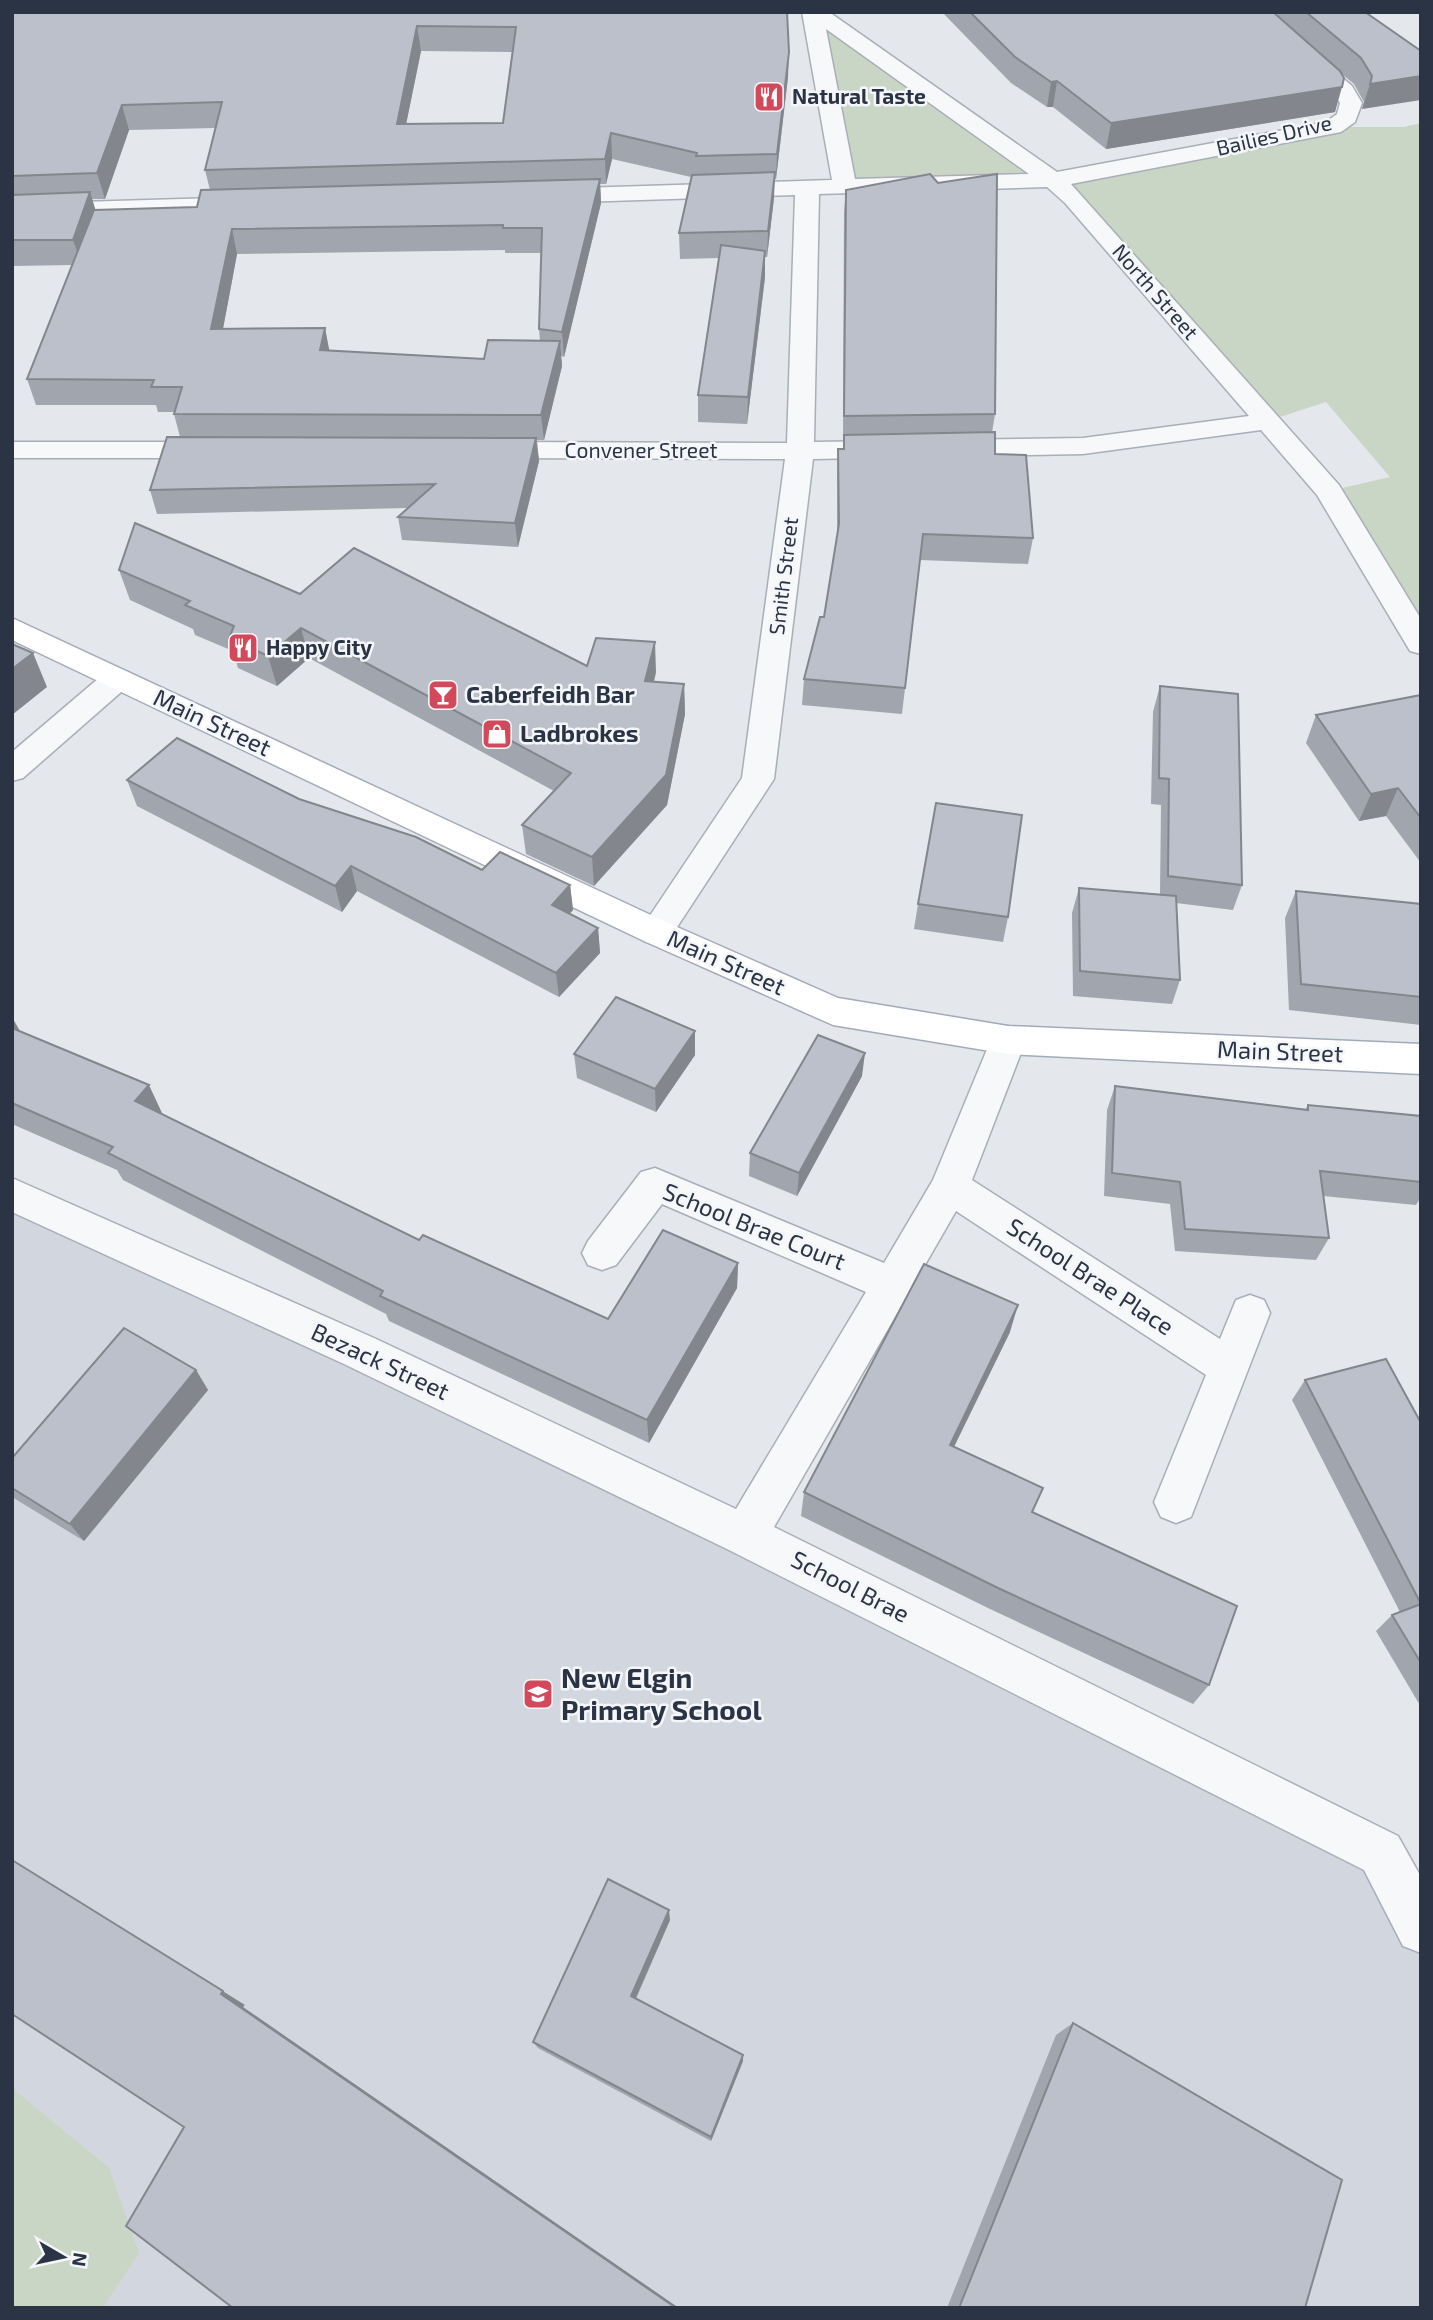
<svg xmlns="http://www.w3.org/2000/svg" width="1433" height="2320" viewBox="0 0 1433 2320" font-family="'Exo 2',sans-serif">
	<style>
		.built { fill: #d2d6de }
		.green { fill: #c9d6c5 }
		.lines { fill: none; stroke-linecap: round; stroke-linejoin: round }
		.minor-casing { stroke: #a9aeb7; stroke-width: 3 }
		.primary-casing { stroke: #a3abb8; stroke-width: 3 }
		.minor { fill: #f7f8fa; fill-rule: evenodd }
		.primary { fill: #fff; fill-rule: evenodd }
		.wall { fill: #a1a5ae; fill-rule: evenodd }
		.shaded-wall { fill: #83868d }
		.building { fill: #bbc0ca; stroke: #83868d; stroke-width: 2; fill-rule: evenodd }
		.labels { text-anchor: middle; stroke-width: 5; stroke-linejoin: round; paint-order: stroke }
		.far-poi-label { font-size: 21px; font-weight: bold; fill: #2b3445; stroke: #f4f6f9; text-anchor: start }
		.far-street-label { font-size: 21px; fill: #2b3445; stroke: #f4f6f9 }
		.poi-label { font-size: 24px; font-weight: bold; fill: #2b3445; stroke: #f4f6f9; text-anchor: start }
		.street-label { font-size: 24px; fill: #2b3445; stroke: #f4f6f9 }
		.near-poi-label { font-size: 28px; font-weight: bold; fill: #2b3445; stroke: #f4f6f9; text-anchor: start }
	</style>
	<rect width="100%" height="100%" fill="#e4e7ec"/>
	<path class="built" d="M12 1194 1381 1853 1421 1928V2308H12Z"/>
	<g class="green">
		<path d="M815 12 1053 180 1333 127H1404L1421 123V644L1329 491 1390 477 1326 402 1268 421 1053 180 845 186Z"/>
		<path d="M12 2088 109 2168 139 2253 103 2308H12Z"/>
	</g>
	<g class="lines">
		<g class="minor-casing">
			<g id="minor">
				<path d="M802 12H829L1057 172 1326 122 1337 114 1340 103 1335 95 1242 12H1265L1352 86 1362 103 1355 122 1341 132 1071 184 1339 485 1421 619V654L1410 651 1317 495 1261 430 1083 454 813 459 774 779 668 941 656 945 644 941 639 932 742 778 785 459 484 458 474 456 470 450 474 444 484 442 787 443 795 195 548 203 540 201 536 196 540 191 548 189 832 180ZM826 29 1029 174 855 179ZM1047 187 1065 203 1249 416 1083 438 814 442 819 194Z"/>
				<path d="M250 197 258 199 262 204 258 209 12 218V204Z"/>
				<path d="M12 442H214L224 444 228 450 224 456 214 458H12Z"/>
				<path d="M117 669 128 672 133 679 128 686 23 778 12 781V752L106 672Z"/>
				<path d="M1008 1026 1021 1030 1026 1040 972 1180 1220 1339 1236 1300 1250 1295 1264 1300 1270 1313 1191 1517 1176 1523 1161 1517 1154 1502 1206 1375 956 1211 774 1527 1398 1836 1421 1877V1953L1403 1946 1364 1870 729 1550 344 1364 12 1212V1178L374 1338 736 1509 866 1292 662 1204 616 1265 602 1270 588 1265 582 1253 588 1241 641 1172 655 1168 884 1263 933 1180 995 1030Z"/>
			</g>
		</g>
		<g class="primary-casing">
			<path id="primary" d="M12 618 668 923 838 998 1008 1026 1421 1044V1074L1008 1054 833 1025 644 941 12 640Z"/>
		</g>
		<use href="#minor" class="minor"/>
		<use href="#primary" class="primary"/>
	</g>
	<g class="wall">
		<path d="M12 12H787L788 77 776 179H774V198L767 257H765V277L747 424 698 422V395L719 258 680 259 679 233 691 177 612 159 606 184H600L601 203 564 357 561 356 562 366 544 440H537L539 461 518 547 402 540 398 517 407 508 157 514 150 490 180 437 174 414V412H158L156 405H36L27 379 72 265 12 266ZM421 51 512 52 503 123 406 124ZM215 128 205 170 210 190 197 207 95 210 92 199H105L129 130ZM505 250V253H541L539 329 540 341 484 359 329 351 325 328 223 329 237 254Z"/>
		<path d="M942 12H1365L1421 51 1362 109 1364 102 1354 84 1342 74 1335 112 1106 149 1053 107H1047L1011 83Z"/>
		<path d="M846 190 995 414 992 433 995 454 1033 538 1028 564 920 560 902 714 802 705 804 679 824 617 837 537V475L838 449H843L844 439H843L844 212Z"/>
		<path d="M119 570 300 594 587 666 656 672 654 682 684 684 685 714 667 805 594 886 526 854 522 825 554 791 309 658 277 686 238 668 233 651 195 635 193 629 130 600Z"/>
		<path d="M1160 686 1242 885 1233 910 1176 903 1180 980 1172 1004 1073 996 1072 913 1079 888 1160 894 1161 805 1151 804 1153 712Z"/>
		<path d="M1421 695V863L1386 816 1359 821 1306 743 1316 715Z"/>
		<path d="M127 780 299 799 482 870 570 885 573 910 569 914 598 928 600 953 559 997 357 891 342 912 137 806Z"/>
		<path d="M1296 891 1421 904V1025L1289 1010 1285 918Z"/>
		<path d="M918 904 1008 917 1003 942 914 929Z"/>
		<path d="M12 1017 20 1031 162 1113 161 1114 419 1240 608 1319 738 1263 737 1288 649 1443 389 1321 386 1314 123 1180 117 1170 12 1124Z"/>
		<path d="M574 1054 695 1055 656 1112 577 1078Z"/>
		<path d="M862 1076 797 1196 749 1176 750 1153Z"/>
		<path d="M1115 1086 1305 1110 1308 1105 1421 1116V1197L1416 1205 1323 1196 1329 1238 1316 1260 1175 1251 1170 1204 1104 1196 1107 1110Z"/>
		<path d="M1010 1332 954 1447 1033 1513 1209 1685 1193 1704 990 1609 801 1516 804 1492Z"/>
		<path d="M196 1370 208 1390 84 1541 12 1497V1458Z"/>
		<path d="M1305 1380 1421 1423V1707L1376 1631 1392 1615 1400 1612 1292 1400Z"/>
		<path d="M670 1920 636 1999 743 2061 711 2141 538 2048 533 2042Z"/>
		<path d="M1073 2023 1305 2308H947L1056 2035Z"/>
	</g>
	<g class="shaded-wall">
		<path d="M417 26 421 51 401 149 397 124Z"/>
		<path d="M789 52 788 77 776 179 777 154Z"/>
		<path d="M1421 76V100L1362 109 1370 84Z"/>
		<path d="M1057 81 1053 107H1047L1051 82Z"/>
		<path d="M1342 87 1335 112 1106 149 1111 123Z"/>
		<path d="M122 105 129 130 105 199 97 173Z"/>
		<path d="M611 133 612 159 606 184 605 159Z"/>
		<path d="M775 172 774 198 767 257 768 231Z"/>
		<path d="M600 179 601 203 564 357 562 332Z"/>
		<path d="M90 192 98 218 82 265 73 240Z"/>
		<path d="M232 229 237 254 218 355 211 329Z"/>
		<path d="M765 251V277L747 424 748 397Z"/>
		<path d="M325 328 330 354 320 350Z"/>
		<path d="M560 341 562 366 544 440 541 415Z"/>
		<path d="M536 438 539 461 518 547 515 523Z"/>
		<path d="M301 628 309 658 277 686 268 656Z"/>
		<path d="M655 642 656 672 646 711 645 681Z"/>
		<path d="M33 653 47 687 12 715V669Z"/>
		<path d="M684 684 685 714 667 805 594 886 592 857Z"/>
		<path d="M1398 788 1386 816 1359 821 1371 794Z"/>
		<path d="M351 866 357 891 342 912 335 886Z"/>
		<path d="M570 885 573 910 555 930 552 905Z"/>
		<path d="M598 928 600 953 559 997 556 973Z"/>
		<path d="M12 1017 27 1045 12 1039Z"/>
		<path d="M695 1031V1055L656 1112 655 1089Z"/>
		<path d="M865 1053 862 1076 797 1196 799 1173Z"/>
		<path d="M149 1085 162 1113 149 1129 135 1101Z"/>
		<path d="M738 1263 737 1288 649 1443 647 1420Z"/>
		<path d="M1018 1305 1010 1332 943 1469 950 1445Z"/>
		<path d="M196 1370 208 1390 84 1541 70 1524Z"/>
		<path d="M12 1860 245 2005 243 2007 679 2308H676Z"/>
		<path d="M669 1910 670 1920 633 2004 631 1996Z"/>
		<path d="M743 2055V2061L711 2141V2137Z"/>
	</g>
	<g class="building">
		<path d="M12 12H787L789 52 777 154 696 156 697 153 611 133 605 159 205 170 222 102 122 105 97 173 12 176ZM417 26 516 27 503 123 397 124Z"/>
		<path d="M970 12H1273L1340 71 1344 78 1342 87 1111 123 1057 81 1051 82 1015 57Z"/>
		<path d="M1306 12H1365L1421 51V76L1370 84 1372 76 1361 58Z"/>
		<path d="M775 172 768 231 679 233 692 175Z"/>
		<path d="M930 174 938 183 997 174 995 414 844 416 846 190Z"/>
		<path d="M600 179 562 332 539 329 542 228H503V225L232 229 211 329 325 328 320 350 484 359 488 340 560 341 541 415 174 414 182 387H151L154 380 27 379 94 210 197 207 201 190Z"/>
		<path d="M90 192 73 240H12V195Z"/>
		<path d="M721 245 765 251 748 397 698 395Z"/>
		<path d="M995 432V454L1026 455 1033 538 923 534 905 688 804 679 820 617H824L839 524 838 449H844V435Z"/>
		<path d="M167 437 536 438 515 523 398 517 435 484 150 490Z"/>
		<path d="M135 523 300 594 354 548 587 666 596 638 655 642 645 681 684 684 666 775 592 857 522 825 571 773 301 628 268 656 229 638 234 626 185 605 190 601 119 570Z"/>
		<path d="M12 644 33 653 12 669Z"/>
		<path d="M1160 686 1238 694 1242 885 1168 876 1169 779 1159 778Z"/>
		<path d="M1421 695V818L1398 788 1371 794 1316 715Z"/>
		<path d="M177 738 299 799 416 837 482 870 500 852 570 885 552 905 598 928 556 973 351 866 335 886 127 780Z"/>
		<path d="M936 803 1022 815 1008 917 918 904Z"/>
		<path d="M1079 888 1176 896 1180 980 1080 971Z"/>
		<path d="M1296 891 1421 904V997L1301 984Z"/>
		<path d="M616 997 695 1031 655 1089 574 1054Z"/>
		<path d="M12 1028 149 1085 135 1101 419 1240 423 1235 608 1319 663 1230 738 1263 647 1420 380 1296 383 1291 108 1153 113 1147 12 1103Z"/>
		<path d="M818 1035 865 1053 799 1173 750 1153Z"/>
		<path d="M1115 1086 1308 1110V1105L1421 1116V1182L1320 1171 1329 1238 1185 1229 1180 1182 1112 1173Z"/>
		<path d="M924 1264 1018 1305 950 1445 1043 1488 1032 1512 1237 1606 1209 1685 998 1588 804 1492Z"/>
		<path d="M124 1328 196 1370 70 1524 12 1488V1458Z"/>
		<path d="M1386 1359 1421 1423V1604L1305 1380Z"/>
		<path d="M1421 1604V1663L1392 1615Z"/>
		<path d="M12 1860 223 1991 221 1994 676 2308H233L126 2226 184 2127 12 2014Z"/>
		<path d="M608 1879 669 1910 631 1996 743 2055 711 2137 533 2042Z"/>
		<path d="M1073 2023 1342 2180 1305 2308H959Z"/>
	</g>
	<defs>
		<g id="restaurant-square" transform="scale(1.575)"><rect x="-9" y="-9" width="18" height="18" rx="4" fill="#d1495b" stroke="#f4f6f9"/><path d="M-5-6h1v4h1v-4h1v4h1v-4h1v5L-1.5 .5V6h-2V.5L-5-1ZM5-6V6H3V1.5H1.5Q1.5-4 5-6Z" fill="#fff"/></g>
		<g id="bar-square" transform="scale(1.575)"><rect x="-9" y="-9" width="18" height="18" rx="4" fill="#d1495b" stroke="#f4f6f9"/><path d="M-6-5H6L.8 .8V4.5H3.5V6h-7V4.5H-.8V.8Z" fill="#fff"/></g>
		<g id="shop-square" transform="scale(1.575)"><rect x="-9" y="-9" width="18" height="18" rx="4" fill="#d1495b" stroke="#f4f6f9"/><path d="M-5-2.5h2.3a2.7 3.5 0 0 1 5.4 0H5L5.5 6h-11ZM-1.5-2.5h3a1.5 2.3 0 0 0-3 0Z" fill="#fff"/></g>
		<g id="school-square" transform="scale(1.575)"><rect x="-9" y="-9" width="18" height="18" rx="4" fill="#d1495b" stroke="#f4f6f9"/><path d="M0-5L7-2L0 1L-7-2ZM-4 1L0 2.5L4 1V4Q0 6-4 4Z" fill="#fff"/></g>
	</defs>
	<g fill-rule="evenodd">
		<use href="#restaurant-square" x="769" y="97"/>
		<use href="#restaurant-square" x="243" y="648"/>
		<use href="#bar-square" x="443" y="695"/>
		<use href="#shop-square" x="497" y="734"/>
		<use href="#school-square" x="538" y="1694"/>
	</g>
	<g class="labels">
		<g class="far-poi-label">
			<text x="792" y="104">Natural Taste</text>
			<text x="266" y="655">Happy City</text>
		</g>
		<g class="far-street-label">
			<text transform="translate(1274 136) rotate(-13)" y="7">Bailies Drive</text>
			<text transform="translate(1155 292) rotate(49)" y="7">North Street</text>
			<text x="641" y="458">Convener Street</text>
			<text transform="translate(784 576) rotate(-83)" y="7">Smith Street</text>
		</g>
		<g class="poi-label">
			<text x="466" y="703">Caberfeidh Bar</text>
			<text x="520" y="742">Ladbrokes</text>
		</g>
		<g class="street-label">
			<text transform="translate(212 723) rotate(25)" y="8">Main Street</text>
			<text transform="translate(726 963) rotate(24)" y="8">Main Street</text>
			<text transform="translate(1280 1052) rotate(2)" y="8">Main Street</text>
			<text transform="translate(754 1227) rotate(22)" y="8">School Brae Court</text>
			<text transform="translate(1090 1277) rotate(33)" y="8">School Brae Place</text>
			<text transform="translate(380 1362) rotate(25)" y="8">Bezack Street</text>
			<text transform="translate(850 1587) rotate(27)" y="8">School Brae</text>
		</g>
		<g class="near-poi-label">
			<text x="561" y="1688">New Elgin<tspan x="561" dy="32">Primary School</tspan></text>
		</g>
	</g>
	<rect width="1433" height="2320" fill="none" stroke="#2b3445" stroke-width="28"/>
	<g transform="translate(63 2257) rotate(99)" stroke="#f4f6f9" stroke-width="5" paint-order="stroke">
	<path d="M0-5L12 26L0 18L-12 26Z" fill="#2b3445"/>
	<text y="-10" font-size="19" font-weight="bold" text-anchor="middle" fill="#2b3445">N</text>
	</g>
</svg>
